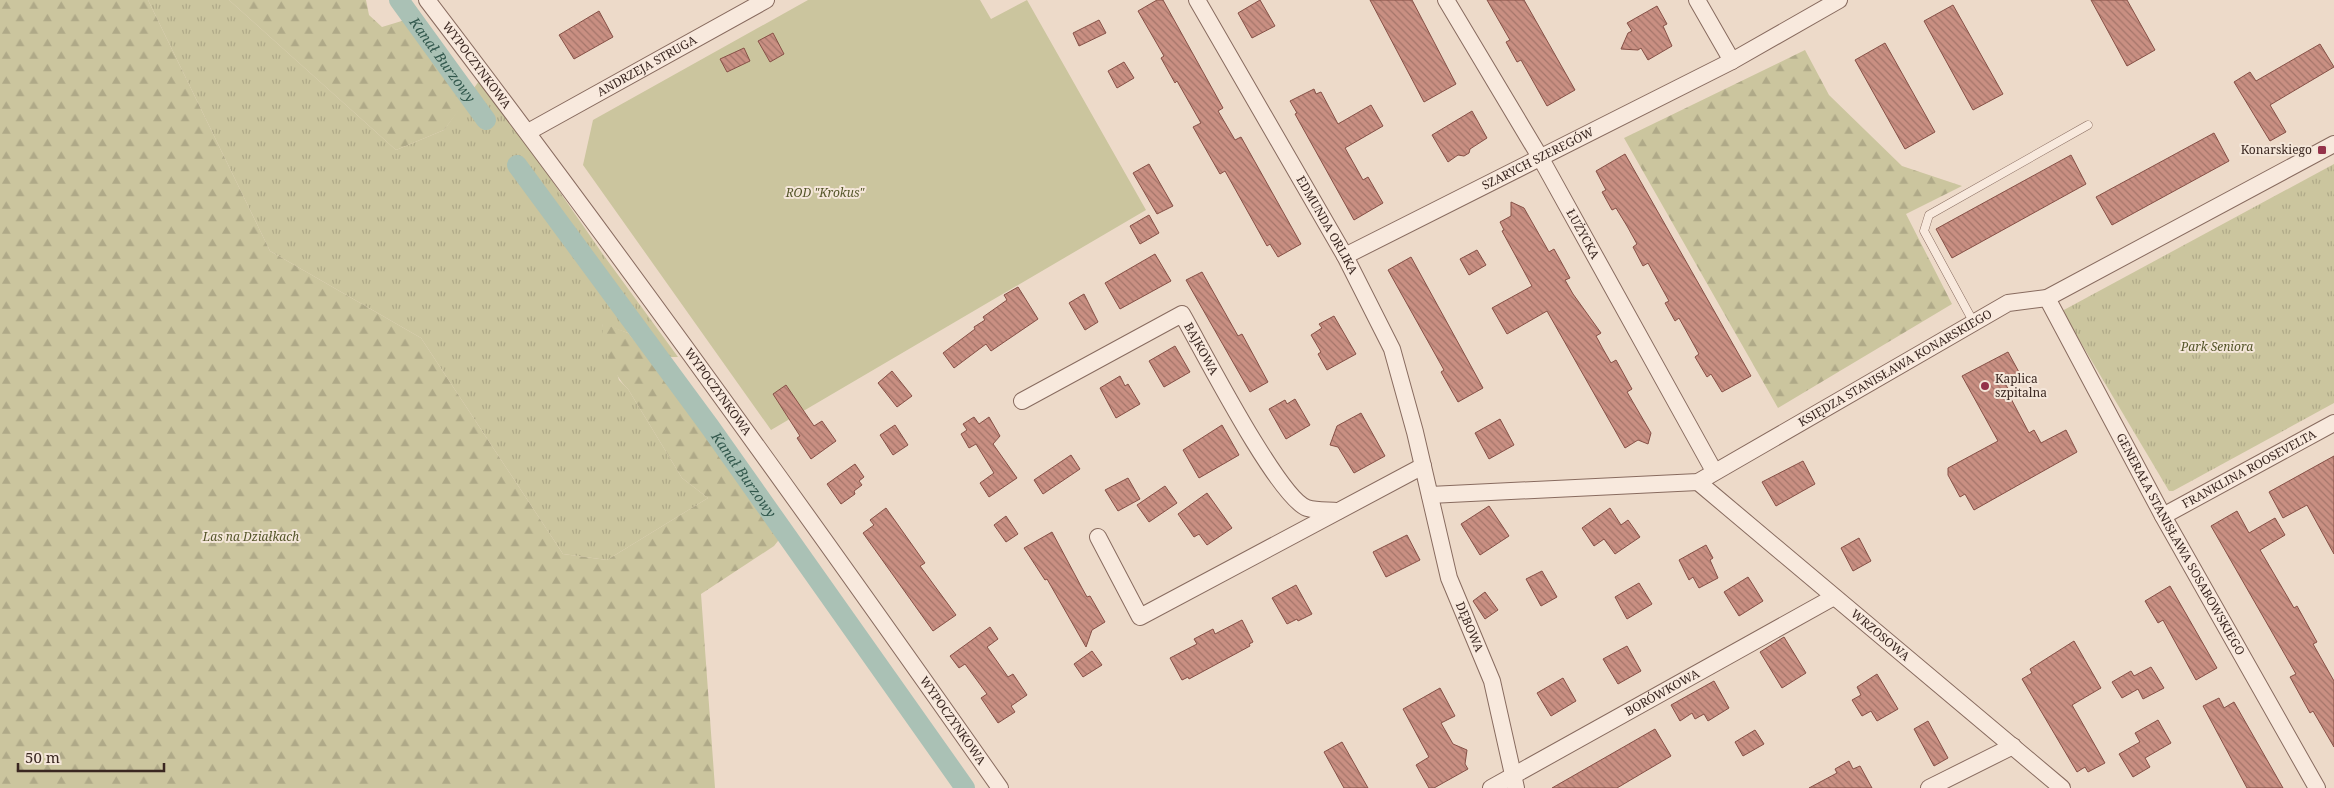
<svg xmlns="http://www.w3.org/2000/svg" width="2334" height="788" viewBox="0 0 2334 788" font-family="'Noto Serif',serif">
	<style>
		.grass { fill: url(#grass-tufts) }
		.forest { fill: url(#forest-firs) }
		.garden { fill: #cbc59e }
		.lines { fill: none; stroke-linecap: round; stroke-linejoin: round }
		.canal { stroke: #aac1b5; stroke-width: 20 }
		.building { fill: url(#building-back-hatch); stroke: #865046 }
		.service-casing { stroke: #886b5f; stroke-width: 9 }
		.minor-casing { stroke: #886b5f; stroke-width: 18 }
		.service { stroke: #f8e9dd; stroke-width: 8 }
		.minor { stroke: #f8e9dd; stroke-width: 16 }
		.poi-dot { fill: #94324a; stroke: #f4e6d9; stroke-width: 2 }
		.labels { text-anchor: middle; stroke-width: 4; stroke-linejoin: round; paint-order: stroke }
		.street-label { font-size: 12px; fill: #3a2721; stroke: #f4e6d9 }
		.poi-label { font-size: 12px; fill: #3a2721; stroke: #f4e6d9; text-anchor: end }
		.park-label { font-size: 12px; font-style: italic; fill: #545529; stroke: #f4e6d9 }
		.water-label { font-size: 14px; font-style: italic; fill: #32584d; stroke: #f4e6d9 }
	</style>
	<defs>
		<pattern id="grass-tufts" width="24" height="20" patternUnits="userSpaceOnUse" patternTransform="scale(1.25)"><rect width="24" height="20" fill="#cbc59e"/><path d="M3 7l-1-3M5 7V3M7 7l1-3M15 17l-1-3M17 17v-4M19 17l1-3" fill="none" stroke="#afa988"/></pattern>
		<pattern id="forest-firs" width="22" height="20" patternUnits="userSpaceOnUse" patternTransform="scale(1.25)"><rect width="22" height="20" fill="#cbc59e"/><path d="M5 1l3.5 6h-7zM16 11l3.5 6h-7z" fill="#afa988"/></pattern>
		<pattern id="building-back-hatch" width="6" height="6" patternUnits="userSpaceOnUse" patternTransform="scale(1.25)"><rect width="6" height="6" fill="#c98f82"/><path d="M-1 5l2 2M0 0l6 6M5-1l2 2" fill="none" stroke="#a4756a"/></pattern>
	</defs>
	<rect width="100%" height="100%" fill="#eddac9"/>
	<g class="grass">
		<path d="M148 0H229L396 150 444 130 479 81 530 149 602 253 678 357H648L628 333 602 324 619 380 628 389 682 478 708 498 607 560 563 554 421 338 270 251Z"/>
		<path d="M2334 164V403L2173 491H2169L2062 311Z"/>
	</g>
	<g class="forest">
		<path d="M0 0H148L270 251 421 338 563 554 607 560 708 498 682 478 628 389C611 372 603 346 602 323L628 333 648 357 673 373 789 527 774 546 701 594 715 788H0Z"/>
		<path d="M229 0H366L369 15 382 27 405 20 466 101 444 130 396 150Z"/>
		<path d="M1805 50 1829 95 1902 166 1962 186 1906 214 1952 304 1778 408 1624 138Z"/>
	</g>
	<path class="garden" d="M808 0H980L991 19 1027 0 1146 210 771 430 583 165 593 120Z"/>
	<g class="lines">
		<g class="canal">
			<path id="s1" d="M399 0 486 120"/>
			<path id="s2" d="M517 165 710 427 965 788"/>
		</g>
	</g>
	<g class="building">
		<path d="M1157 0H1163L1223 108 1218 111 1235 140 1241 137 1301 244 1278 257 1270 244 1267 246 1225 171 1220 174 1193 127 1201 123 1177 81 1175 83 1161 58 1164 56 1138 11Z"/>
		<path d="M1260 0 1275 26 1252 38 1238 13Z"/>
		<path d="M1370 0H1412L1456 84 1424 102Z"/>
		<path d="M1487 0H1524L1575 90 1547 106 1521 60 1517 62 1506 42 1510 40Z"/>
		<path d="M2091 0H2127L2155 50 2127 66Z"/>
		<path d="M1953 5 2003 94 1973 110 1924 21Z"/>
		<path d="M1657 6 1667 24 1663 26 1672 46 1648 60 1641 48 1638 50 1621 49 1628 33 1632 31 1627 23Z"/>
		<path d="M599 11 613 37 574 59 559 35Z"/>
		<path d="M1099 20 1106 33 1079 46 1073 33Z"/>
		<path d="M773 33 784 54 770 62 758 41Z"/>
		<path d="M1885 43 1935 132 1905 149 1855 60Z"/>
		<path d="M2320 44 2334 67 2270 105 2286 132 2270 141 2234 82 2250 72 2256 81Z"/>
		<path d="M744 48 750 61 727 72 720 59Z"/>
		<path d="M1124 62 1134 78 1117 88 1108 71Z"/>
		<path d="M1314 89 1316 94 1321 92 1338 124 1371 105 1383 126 1345 148 1363 180 1368 177 1383 203 1354 220 1295 114 1297 113 1290 101Z"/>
		<path d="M1472 111 1487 138 1470 149 1469 153 1464 156 1458 155 1448 162 1432 135Z"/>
		<path d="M2214 133 2229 161 2112 225 2096 197Z"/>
		<path d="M1625 154 1751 376 1722 392 1711 374 1707 377 1695 357 1699 354 1679 318 1675 321 1665 303 1669 301 1648 263 1643 266 1633 247 1637 244 1627 226 1616 208 1612 210 1602 192 1606 190 1596 171Z"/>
		<path d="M2071 155 2086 184 1952 258 1936 229Z"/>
		<path d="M1149 164 1173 206 1157 214 1133 173Z"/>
		<path d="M1511 202 1524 208 1549 252 1554 249 1570 278 1565 280 1573 294 1601 333 1596 336 1603 349 1611 363 1616 360 1632 389 1627 392 1651 433 1648 444 1638 440 1625 448 1547 311 1507 334 1492 308 1532 286 1502 231 1504 230 1500 222 1511 216Z"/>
		<path d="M1149 215 1159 233 1140 244 1130 226Z"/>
		<path d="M1477 250 1486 265 1469 275 1460 259Z"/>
		<path d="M1155 254 1171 281 1120 309 1105 283Z"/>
		<path d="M1411 257 1483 388 1458 402 1441 372 1444 370 1388 270Z"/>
		<path d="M1202 272 1238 336 1242 334 1268 382 1250 392 1186 280Z"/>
		<path d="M1018 287 1038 319 991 351 986 344 954 368 943 353 975 329 974 327 985 320 983 317 1007 300 1004 295Z"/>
		<path d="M1084 294 1098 322 1085 330 1069 303Z"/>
		<path d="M1334 316 1356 354 1327 370 1318 354 1321 352 1311 335 1322 328 1319 324Z"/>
		<path d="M1175 346 1190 372 1164 387 1149 361Z"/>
		<path d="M2008 352 2020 374 2004 382 2009 390 2007 391 2029 433 2034 430 2041 443 2066 430 2077 452 1974 510 1965 494 1960 497 1948 475V468L1998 441 1962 376Z"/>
		<path d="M892 371 912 396 897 407 878 383Z"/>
		<path d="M1120 376 1125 386 1128 384 1140 404 1116 418 1100 388Z"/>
		<path d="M786 385 814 426 822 421 836 441 811 459 797 438 800 436 773 394Z"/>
		<path d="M1295 399 1310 425 1286 439 1269 409 1285 400 1287 404Z"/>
		<path d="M1361 413 1385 456 1354 473 1338 447 1330 445 1337 426Z"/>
		<path d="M974 417 979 424 989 417 1000 436 993 444 1017 478 989 497 980 483 994 473 976 444 969 448 961 434 967 430 963 424Z"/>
		<path d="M1500 419 1514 445 1489 459 1475 433Z"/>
		<path d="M895 425 908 445 893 455 880 435Z"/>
		<path d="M1222 425 1239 455 1199 478 1183 450Z"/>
		<path d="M1071 455 1080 469 1043 494 1034 480Z"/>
		<path d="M2334 456V554L2307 505 2283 518 2269 492Z"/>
		<path d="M1803 461 1815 484 1776 506 1762 482Z"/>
		<path d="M855 464 864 477 859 481 862 485 854 491 855 494 841 504 827 484Z"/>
		<path d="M1128 478 1140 499 1118 511 1105 490Z"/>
		<path d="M1165 486 1177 503 1149 522 1137 505Z"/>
		<path d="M1207 493 1232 528 1207 545 1199 534 1194 537 1178 514Z"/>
		<path d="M1489 506 1509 536 1480 555 1461 524Z"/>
		<path d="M886 508 925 563 920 566 956 615 933 631 863 533 874 525 870 520Z"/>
		<path d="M1610 508 1621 525 1628 520 1640 537 1615 554 1604 539 1594 546 1582 528Z"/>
		<path d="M2237 511 2249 533 2275 518 2285 535 2260 550 2294 608 2297 606 2317 642 2313 644 2334 681V747L2313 711 2310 713 2290 677 2296 674 2211 526Z"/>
		<path d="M1006 516 1018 534 1006 542 994 525Z"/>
		<path d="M1052 532 1082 588 1087 597 1090 596 1105 622 1092 630 1086 647 1047 579 1045 580 1024 548Z"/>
		<path d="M1407 535 1420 560 1386 577 1373 552Z"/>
		<path d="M1859 538 1871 561 1853 571 1841 548Z"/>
		<path d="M1706 545 1713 558 1710 560 1718 578 1699 588 1693 577 1689 580 1679 560Z"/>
		<path d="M1542 571 1557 597 1541 606 1526 579Z"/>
		<path d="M1748 577 1763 601 1739 616 1724 592Z"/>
		<path d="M1639 583 1652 604 1627 619 1615 597Z"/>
		<path d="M1296 585 1312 614 1298 621 1297 619 1287 624 1272 598Z"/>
		<path d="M2170 586 2217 668 2196 680 2163 620 2158 623 2145 601Z"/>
		<path d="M1485 592 1498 610 1485 619 1473 601Z"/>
		<path d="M1242 620 1253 642 1249 644 1250 646 1189 679 1188 677 1182 680 1170 658 1197 644 1194 639 1213 629 1215 634Z"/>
		<path d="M990 627 998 639 987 647 1008 677 1013 674 1027 695 1011 706 1015 712 998 723 981 698 987 694 965 664 959 668 950 656Z"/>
		<path d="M1784 637 1806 673 1782 688 1760 652Z"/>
		<path d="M2074 641 2101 688 2072 705 2105 763 2088 772 2085 767 2077 772 2022 679 2032 673 2030 669Z"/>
		<path d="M1627 646 1641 671 1618 684 1603 659Z"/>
		<path d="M1092 651 1102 665 1083 677 1074 664Z"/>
		<path d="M2151 667 2164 688 2143 699 2138 689 2122 698 2112 682 2131 671 2134 676Z"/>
		<path d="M1877 674 1898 709 1877 721 1871 711 1862 716 1852 700 1861 695 1857 687Z"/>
		<path d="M1563 678 1576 701 1551 716 1537 693Z"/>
		<path d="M1714 681 1729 708 1708 721 1704 714 1695 719 1692 713 1680 721 1671 705Z"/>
		<path d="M1440 688 1455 716 1441 723 1453 744 1467 750 1465 764 1468 769 1434 788H1429L1416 765 1429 757 1403 709Z"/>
		<path d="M2219 698 2224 708 2234 702 2283 788H2247L2203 706Z"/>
		<path d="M2158 720 2171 743 2145 758 2150 767 2133 777 2119 754 2140 742 2135 733Z"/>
		<path d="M1928 721 1948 758 1934 766 1914 729Z"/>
		<path d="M1655 729 1671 756 1617 788H1552Z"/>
		<path d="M1755 730 1764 744 1743 756 1735 742Z"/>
		<path d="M1342 742 1368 788H1344L1324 752Z"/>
		<path d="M1849 761 1853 769 1860 766 1872 788H1809L1837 773 1835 769Z"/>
	</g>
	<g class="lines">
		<g class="service-casing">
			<path id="service" d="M1974 323 1924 231 1929 215 2088 125"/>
		</g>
		<g class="minor-casing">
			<g id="minor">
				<path id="s3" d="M427 0C624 258 813 522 1000 788"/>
				<path id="s4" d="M1197 0 1345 256 1392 349 1415 432 1449 578 1492 681 1516 788"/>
				<path id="s5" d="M1446 0 1540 157 1714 471"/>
				<path d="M1697 0 1732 61"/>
				<path id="s6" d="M528 132 766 0"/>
				<path id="s7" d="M1345 256 1732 61 1839 0"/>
				<path id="s8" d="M2047 298 2163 516 2317 788"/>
				<path id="s9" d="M1022 401 1182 314C1201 347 1278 498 1307 508 1316 511 1328 510 1338 511"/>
				<path id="s10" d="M1698 482 2062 788"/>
				<path id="s11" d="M1430 495 1698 482 2008 303 2047 298 2334 144"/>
				<path id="s12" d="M2163 516 2334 423"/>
				<path d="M1098 537 1140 617 1423 466"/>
				<path id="s13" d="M1491 788 1834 597"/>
				<path d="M1929 788 2013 746"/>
			</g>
		</g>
		<use href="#service" class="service"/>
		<use href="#minor" class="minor"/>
	</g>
	<g class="poi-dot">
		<rect x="2317" y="145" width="10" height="10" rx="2.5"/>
		<circle cx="1985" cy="386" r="5"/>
	</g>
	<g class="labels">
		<g class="street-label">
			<text dy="4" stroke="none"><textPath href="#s3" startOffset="82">WYPOCZYNKOWA</textPath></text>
			<text dy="4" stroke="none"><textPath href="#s6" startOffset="136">ANDRZEJA STRUGA</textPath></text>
			<text dy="4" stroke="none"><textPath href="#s7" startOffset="216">SZARYCH SZEREGÓW</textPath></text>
			<text dy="4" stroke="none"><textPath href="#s4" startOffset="260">EDMUNDA ORLIKA</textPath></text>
			<text dy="4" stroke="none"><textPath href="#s5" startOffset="271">ŁUŻYCKA</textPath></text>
			<text dy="4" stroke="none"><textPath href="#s9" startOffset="222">BAJKOWA</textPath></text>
			<text dy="4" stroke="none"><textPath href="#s11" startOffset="496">KSIĘDZA STANISŁAWA KONARSKIEGO</textPath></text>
			<text dy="4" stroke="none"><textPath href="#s3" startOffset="488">WYPOCZYNKOWA</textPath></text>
			<text dy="4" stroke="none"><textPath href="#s12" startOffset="98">FRANKLINA ROOSEVELTA</textPath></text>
			<text dy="4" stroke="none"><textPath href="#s8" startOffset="280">GENERAŁA STANISŁAWA SOSABOWSKIEGO</textPath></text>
			<text dy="4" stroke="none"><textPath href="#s4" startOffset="689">DĘBOWA</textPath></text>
			<text dy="4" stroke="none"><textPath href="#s10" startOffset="238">WRZOSOWA</textPath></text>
			<text dy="4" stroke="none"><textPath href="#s13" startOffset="196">BORÓWKOWA</textPath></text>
			<text dy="4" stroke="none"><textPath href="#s3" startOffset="892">WYPOCZYNKOWA</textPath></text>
		</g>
		<g class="poi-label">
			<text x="2312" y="154">Konarskiego</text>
			<text x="1995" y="383" text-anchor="start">Kaplica<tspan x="1995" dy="14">szpitalna</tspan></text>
		</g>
		<g class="park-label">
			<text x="825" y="197">ROD "Krokus"</text>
			<text x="2217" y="351">Park Seniora</text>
			<text x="251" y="541">Las na Działkach</text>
		</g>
		<g class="water-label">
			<text dy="5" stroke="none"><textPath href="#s1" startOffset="74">Kanał Burzowy</textPath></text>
			<text dy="5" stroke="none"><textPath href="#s2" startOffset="384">Kanał Burzowy</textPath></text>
		</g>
	</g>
	<path d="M18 763v8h146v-8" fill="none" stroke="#3a2721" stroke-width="2.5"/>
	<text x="25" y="763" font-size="15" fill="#3a2721" stroke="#f4e6d9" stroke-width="4" paint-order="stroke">50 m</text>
</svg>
